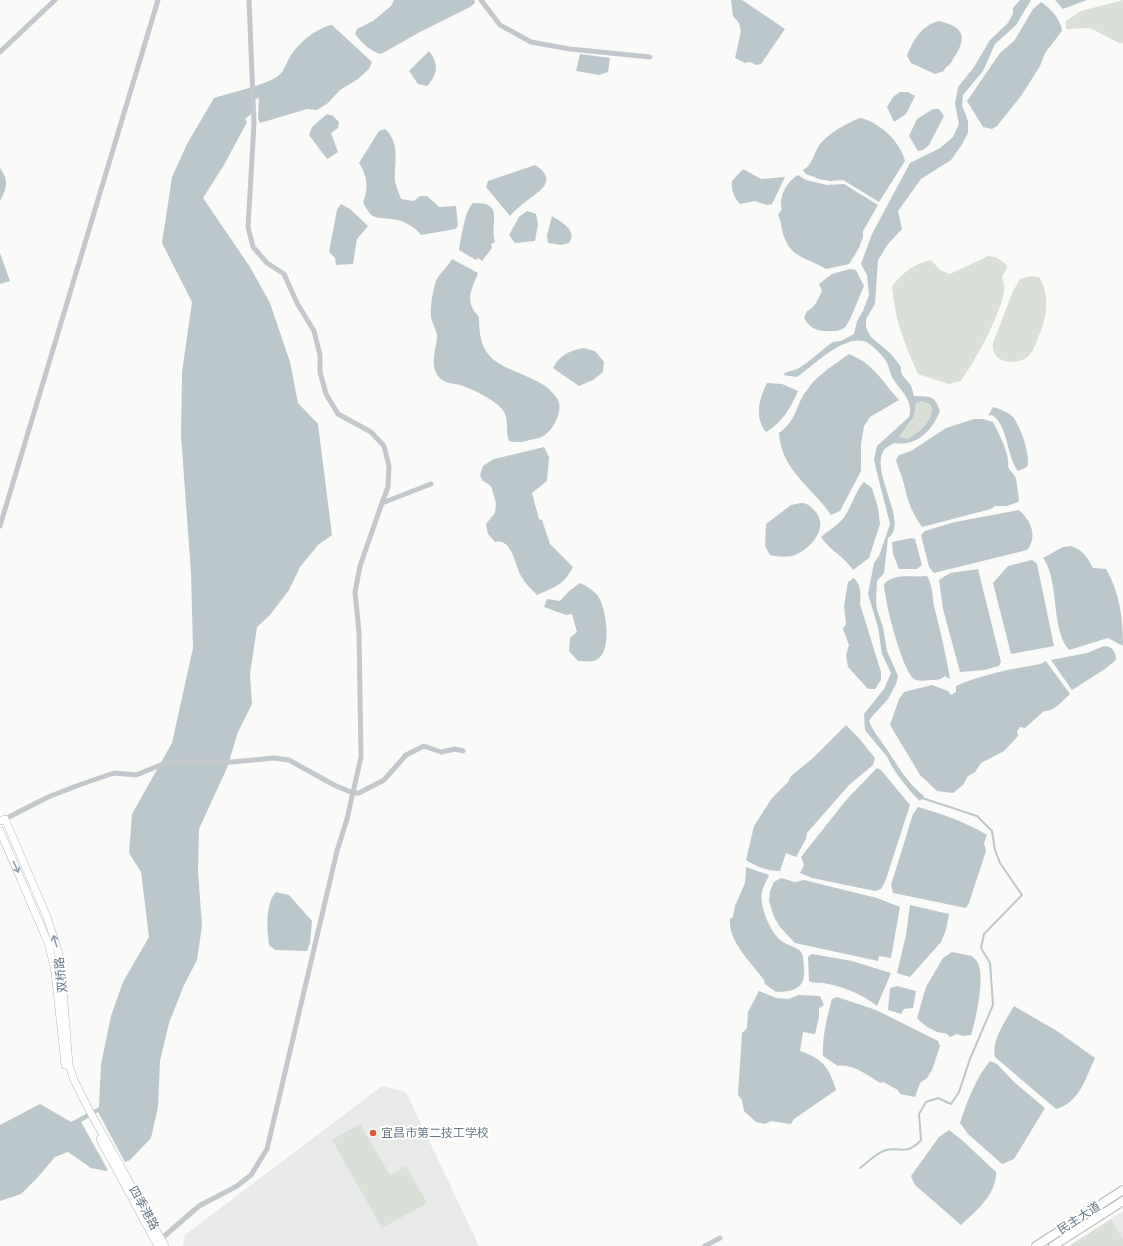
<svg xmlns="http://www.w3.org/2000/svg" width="1123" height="1246" viewBox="0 0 1123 1246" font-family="Barlow,'Noto Sans SC',sans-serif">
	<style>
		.built { fill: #e8e9e9 }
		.green { fill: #dadfd7 }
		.water { fill: #bbc7cb; fill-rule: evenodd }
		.pier { fill: #fafaf8 }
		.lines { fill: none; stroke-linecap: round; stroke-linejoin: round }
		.stream { stroke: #bbc7cb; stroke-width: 2 }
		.secondary-casing { stroke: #b3babf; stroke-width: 8 }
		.primary-casing { stroke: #b5babe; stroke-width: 10 }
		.street { stroke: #c3c8cc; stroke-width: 5 }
		.secondary { stroke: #fff; stroke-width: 7 }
		.primary { stroke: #fff; stroke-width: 8 }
		.oneway { stroke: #939fa8 }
		.poi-dot { fill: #e4572e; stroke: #fff; stroke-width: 1.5 }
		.labels { text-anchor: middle; stroke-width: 4; stroke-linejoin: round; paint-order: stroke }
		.street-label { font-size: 12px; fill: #657683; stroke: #fff }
		.poi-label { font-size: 12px; fill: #657683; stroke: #fff; text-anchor: start }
	</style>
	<rect width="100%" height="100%" fill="#fafaf8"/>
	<g class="built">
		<path d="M382 1086 406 1092 479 1246H183L185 1235Z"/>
		<path d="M1123 1211V1239L1111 1219Z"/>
	</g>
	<g class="green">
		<path d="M1123 0V43H1119L1090 28 1066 29V21L1081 11Z"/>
		<path d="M988 256 996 257 1006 264 1007 268 1002 277C1003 281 1005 287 1004 292 999 318 976 359 961 381L949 384 918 374C904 342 895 321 892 286 904 272 913 264 931 260L940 270 950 274Z"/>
		<path d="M1031 276 1039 277C1052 299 1046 320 1036 343 1034 348 1031 355 1026 358 1013 366 990 362 993 343L1013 291 1020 279Z"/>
		<path d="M922 401 930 404 932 409C932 422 918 433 908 439L899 437 914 416 916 403Z"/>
		<path d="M360 1124 390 1175 406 1166 427 1203 382 1228 332 1140Z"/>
		<path d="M1111 1219 1123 1239V1246H1069Z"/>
	</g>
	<g class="water">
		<path d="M394 0H474L475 3 470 7 420 32 381 54C370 51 362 43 355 34L357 29 373 21 391 6Z"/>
		<path d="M731 0H742L785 29 761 64 756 65 750 62 745 63 735 58 741 31 739 23 733 16Z"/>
		<path d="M1020 0H1031L1016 25 995 44 983 71 963 95 962 105 968 121V133L961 146 951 160 921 179 898 211 902 229 888 244 878 260 875 304 866 319V328L871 337 891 354 901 367C900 375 905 378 909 383 912 386 913 392 914 396 930 397 934 394 940 411 932 431 916 447 894 443 891 445 886 447 884 450 869 471 910 524 888 538L884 573 877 581 876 601 877 610 883 627 887 651 898 676 896 684 888 699 869 720C872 731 879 737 885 747 898 765 905 781 924 796L920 801C911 793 890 767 888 758L865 730 864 714 884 689 891 673 882 654 878 627 868 594 874 563 879 556 890 524 876 469 874 459 877 446 909 417C914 401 901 391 893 379 889 372 889 363 883 357 879 352 870 343 864 341 842 336 814 365 797 377L783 375C788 370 791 372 797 369 810 362 821 350 833 342L841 341 854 334 857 321 863 311 869 295 867 275 861 264 872 234 910 163 940 148 953 137 959 124 955 104 958 87 974 67 990 40 1007 24 1013 14V8ZM922 401 930 404 932 409C932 422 918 433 908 439L899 437 914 416 916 403Z"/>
		<path d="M1055 0H1087L1063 9Z"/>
		<path d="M1041 2C1050 8 1061 19 1062 31L1045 53 1040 66 1021 96 997 126 992 129 983 127 967 101 1000 53 1014 41 1033 9Z"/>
		<path d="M939 21C970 28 965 42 950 64 947 67 945 67 944 71L935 74 911 63 907 56C913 40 922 25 939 21Z"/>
		<path d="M332 25 372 62 369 69 358 79 340 90 328 103 317 110 307 109 260 123 258 118 259 98 252 100 251 114 245 119 247 122 224 165 203 198 250 267 270 303 290 362 298 403 318 424 332 535 318 545 300 567 289 590 270 615 257 627 250 674 252 704 238 732 227 768 199 829 198 871 202 926 197 960 184 985 169 1023 160 1061 158 1107 151 1138 130 1160 106 1171 91 1168 68 1152 55 1157 38 1177 21 1194 0 1201V1125L40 1104 71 1122 99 1107 101 1064 111 1016 123 982 149 937 141 872 129 853 132 814 172 743 193 648 191 573 181 435 182 372 192 302 162 243 172 177 187 144 214 98C230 93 266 85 278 76 284 72 287 61 291 55 300 42 316 28 332 25Z"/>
		<path d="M429 51C439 64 438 74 427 86L418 84 409 71Z"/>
		<path d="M580 54 610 58 608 72 599 75 576 71Z"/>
		<path d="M900 92H908L915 96 906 114 894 122 887 107 893 97Z"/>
		<path d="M933 109H939L944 116 929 145 923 150 918 151 909 136 917 119Z"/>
		<path d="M327 114 333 116 339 122 338 128 331 133 338 152 327 159 309 135 312 127Z"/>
		<path d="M860 118C878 121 901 142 905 161L879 202 843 180 830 181 819 179 806 174 803 170C812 166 814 152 820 144 829 133 847 123 860 118Z"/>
		<path d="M385 129C401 144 394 162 395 181 396 187 399 193 401 199L414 201 420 196H427L439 207 456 206 458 226 455 229 421 235C415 227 403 220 392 219 374 217 372 220 363 202 369 189 367 175 359 163L379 131Z"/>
		<path d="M535 165C560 181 538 192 524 203 519 207 514 211 510 216L486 187 488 181Z"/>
		<path d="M0 168C9 180 7 188 0 201Z"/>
		<path d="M743 169 761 179 785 177 772 204 767 205 755 201 740 204C734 198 731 189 732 181Z"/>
		<path d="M798 175 806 180 827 185 844 184 878 205 863 231V237L859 248 849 264 826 269C810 259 792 258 785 239 781 231 782 222 778 215L782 209C778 197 787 181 798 175Z"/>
		<path d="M473 203C506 202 489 222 495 242L491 244 492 248 482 261 478 258 476 260 459 250C461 238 465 210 473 203Z"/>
		<path d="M341 204 350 209 368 226 357 239 353 264 336 265 335 258 329 252 337 210Z"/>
		<path d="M527 211 536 214 538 224 535 241 515 243 509 235 519 217Z"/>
		<path d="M552 216C561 222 578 230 569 243L561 245 548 243 547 235Z"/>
		<path d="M0 253 10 281 0 284Z"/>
		<path d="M452 259 478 273C471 291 464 301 479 317 479 330 480 345 489 355 502 371 536 376 550 390 553 393 556 397 558 400 564 412 551 435 539 438 529 440 519 444 509 441 505 431 510 419 502 409 493 399 476 391 463 386 455 383 443 384 438 376 429 364 437 348 437 335 436 329 432 323 431 317 430 307 433 290 436 281 440 272 448 267 452 259Z"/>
		<path d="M850 269 856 270 864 286C860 294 850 324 844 328 839 332 832 331 826 331 816 331 809 327 804 318L807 311C815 308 818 299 822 291L819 284 832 274Z"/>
		<path d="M583 348 595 351 604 362 603 372 593 380 579 386 553 368C560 355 569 351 583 348Z"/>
		<path d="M849 354C874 364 881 380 899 400L870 417 864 426 861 444V471L840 511 831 515C812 487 781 470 779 433 799 418 794 407 807 390 817 375 834 365 849 354Z"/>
		<path d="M767 383 782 384 798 391C791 407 782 423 766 432 754 418 759 398 767 383Z"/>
		<path d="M993 407C1000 409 1008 412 1013 417 1021 427 1031 456 1027 467L1018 471C1007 458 1008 424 992 415L988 416Z"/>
		<path d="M974 419H983L993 422C999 434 1010 454 1008 467L1016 478 1019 500 1018 502 1007 506H995L991 509 922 527C912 513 907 500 904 484 902 476 898 468 896 460L899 455 911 451 946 428Z"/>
		<path d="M544 447 549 457 547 481 532 493 539 519 542 520 550 544 573 567C564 585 555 587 537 595 531 589 525 583 521 576 515 565 512 538 495 542L488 534 486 524 495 513 496 503 491 486 482 480 480 475 483 466 494 459Z"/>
		<path d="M864 482 872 488 878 508 880 524 869 558 853 570C844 556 830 551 821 537 828 531 840 524 845 516 851 507 857 488 864 482Z"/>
		<path d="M801 503C807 503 809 505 814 510 831 526 810 551 792 556 784 557 778 557 770 555L765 546 766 524 791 505Z"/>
		<path d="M1019 510C1031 521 1038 536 1027 550L934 573 929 567 921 535 925 531 955 522Z"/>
		<path d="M912 538 915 539 922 565 917 569H899L893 554 892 542Z"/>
		<path d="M1071 546C1083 550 1087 557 1093 568L1106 569C1120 593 1123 619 1123 646L1108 638 1069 650C1050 628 1060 581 1043 558L1063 547Z"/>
		<path d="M1032 560 1037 564 1054 646 1011 654 993 583 1008 566Z"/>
		<path d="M978 569 1001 662 999 666 984 670 960 672 943 609 939 580 950 573Z"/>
		<path d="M927 576C933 586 932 595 934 606 940 630 946 654 950 679L945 676C941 680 936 680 930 680 924 681 915 682 911 676 900 660 885 604 884 584 895 572 913 578 927 576Z"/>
		<path d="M854 578C861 585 861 594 860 604L881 672V680L875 689H868L848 667 846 655 849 645 843 629 846 624 844 606 848 582Z"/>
		<path d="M580 583C587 586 593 590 598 596 606 608 612 648 599 658 594 663 585 661 578 661L569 651 570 638 577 632 572 614 566 615 544 607 547 599 560 601 569 591Z"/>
		<path d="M1104 646C1112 646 1116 652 1116 660L1105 669 1072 690 1051 660 1087 653Z"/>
		<path d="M1046 661 1070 694C1063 700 1054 712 1044 711L1025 728 1020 727 1017 731 1018 736 1004 751 981 763 975 772 968 776 963 785 953 793 937 791 920 775 890 725 899 699 904 692 932 685 948 691 951 695 956 692V686C983 674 1012 669 1040 664Z"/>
		<path d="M846 725 858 737 875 758 873 765 849 785 807 833 806 839 796 857 786 853 780 871C767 871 757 867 746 860L754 826 772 798 788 782 791 776 813 758Z"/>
		<path d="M877 768 881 770 910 805 885 882 881 889 875 891 812 878 800 873 804 865 801 857 847 799Z"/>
		<path d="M918 807C942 814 966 822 987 835L984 843 986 851 969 903 966 908 893 893 891 885 913 814Z"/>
		<path d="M746 867 769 875C767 881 763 886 762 892 759 906 770 931 780 940 786 945 797 947 801 952 804 956 803 962 804 967 806 988 795 992 776 992L765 984 764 980C752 963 728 942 730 919L733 917 735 906 745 883Z"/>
		<path d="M781 878 795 882 804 880 877 898 900 907 891 958 879 956 878 961 795 943 780 927 774 917 769 901 770 891 774 882Z"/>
		<path d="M276 892 289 895 312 921 310 943 307 951 275 950 269 945C267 930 265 903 276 892Z"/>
		<path d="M910 905 949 914 946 930 941 942 910 977 897 973 906 935Z"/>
		<path d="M952 952 972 956C974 958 977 961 978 963 985 979 976 1019 971 1035L963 1036 957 1034 950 1037 946 1033C938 1035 923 1025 917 1018L926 987 943 958Z"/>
		<path d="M812 954 852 961 891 973 877 1006C863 995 845 987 828 984 822 982 815 984 809 981L808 957Z"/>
		<path d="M897 986 916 991 913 1008 904 1009 901 1014 888 1010 890 988Z"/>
		<path d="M759 991 776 998 788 999 799 995 820 996 824 1005 819 1008V1017L815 1034 803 1032 800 1051C823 1059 829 1067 836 1090L794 1119 791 1124 771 1121 765 1124 756 1122 744 1111 742 1100 738 1095 742 1033 747 1028 748 1012Z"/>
		<path d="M837 997 876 1010 938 1041 940 1046 932 1070 927 1078 920 1083 915 1097 900 1094 898 1090 883 1082 880 1083C869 1076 851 1063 838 1066L823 1056C822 1037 827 1017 832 999Z"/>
		<path d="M1014 1006 1057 1031 1095 1058C1085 1079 1080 1102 1056 1109L995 1057C991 1041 1006 1020 1014 1006Z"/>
		<path d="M990 1061 997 1064 1014 1082 1045 1108 1014 1159 1002 1164 968 1134 960 1123C967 1101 976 1078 990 1061Z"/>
		<path d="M949 1130 962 1140 996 1172C997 1194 976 1211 961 1225L915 1185 911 1176 939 1137Z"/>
	</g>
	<path class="pier" d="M98 1112 126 1164 109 1172 81 1122Z"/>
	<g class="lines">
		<path class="stream" d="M860 1168C868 1162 876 1153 886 1150 901 1146 905 1157 921 1140L919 1114 926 1102 938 1098 951 1104 959 1092 970 1059 993 1005 990 963 981 948 984 934 1022 895 1000 863 995 850 992 831 977 816 922 798"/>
		<g class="secondary-casing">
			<g id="secondary">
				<path d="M0 821 5 819 47 917 58 951 61 966 69 1065 74 1080 89 1110 165 1246"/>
				<path d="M0 831 49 945 55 972 65 1065"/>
				<path d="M100 1139 158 1246"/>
			</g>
		</g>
		<g class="primary-casing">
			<g id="primary">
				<path d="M1036 1246 1123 1190"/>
				<path d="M1053 1246 1123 1201"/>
			</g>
		</g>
		<g class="street">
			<path d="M249 0 254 124 248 227 253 247 267 263 284 274 297 303 314 331 320 355V372L326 394 338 414 371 432 384 446 389 466 388 487 382 503 431 484"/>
			<path d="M481 0 500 25 531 42 570 49 650 57"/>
			<path d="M0 52 55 0"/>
			<path d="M0 526 158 0"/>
			<path d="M5 819 48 797 79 785 114 773 136 775 168 762H232L274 758 289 760 334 785 353 793H359L384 780 406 755 424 746 441 752 455 749 463 751"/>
			<path d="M161 1239 199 1206 237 1186 251 1175 267 1149 337 851 347 819 361 757 359 632 355 592 360 566 382 503"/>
			<path d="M705 1246 720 1238"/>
		</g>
		<use href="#secondary" class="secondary"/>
		<use href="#primary" class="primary"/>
	</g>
	<defs><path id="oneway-shaft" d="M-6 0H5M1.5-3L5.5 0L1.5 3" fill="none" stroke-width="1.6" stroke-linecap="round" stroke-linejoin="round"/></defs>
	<g class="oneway">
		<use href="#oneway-shaft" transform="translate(16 867) rotate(65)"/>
		<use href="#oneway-shaft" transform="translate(55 941) rotate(-107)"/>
	</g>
	<circle class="poi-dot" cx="373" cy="1133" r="4"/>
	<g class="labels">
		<g class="street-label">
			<text transform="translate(61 975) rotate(-96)" y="4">双桥路</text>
			<text transform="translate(144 1208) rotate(61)" y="4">四季港路</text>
			<text transform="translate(1079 1218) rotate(-33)" y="4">民主大道</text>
		</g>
		<g class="poi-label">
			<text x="381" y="1137">宜昌市第二技工学校</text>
		</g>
	</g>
</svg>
